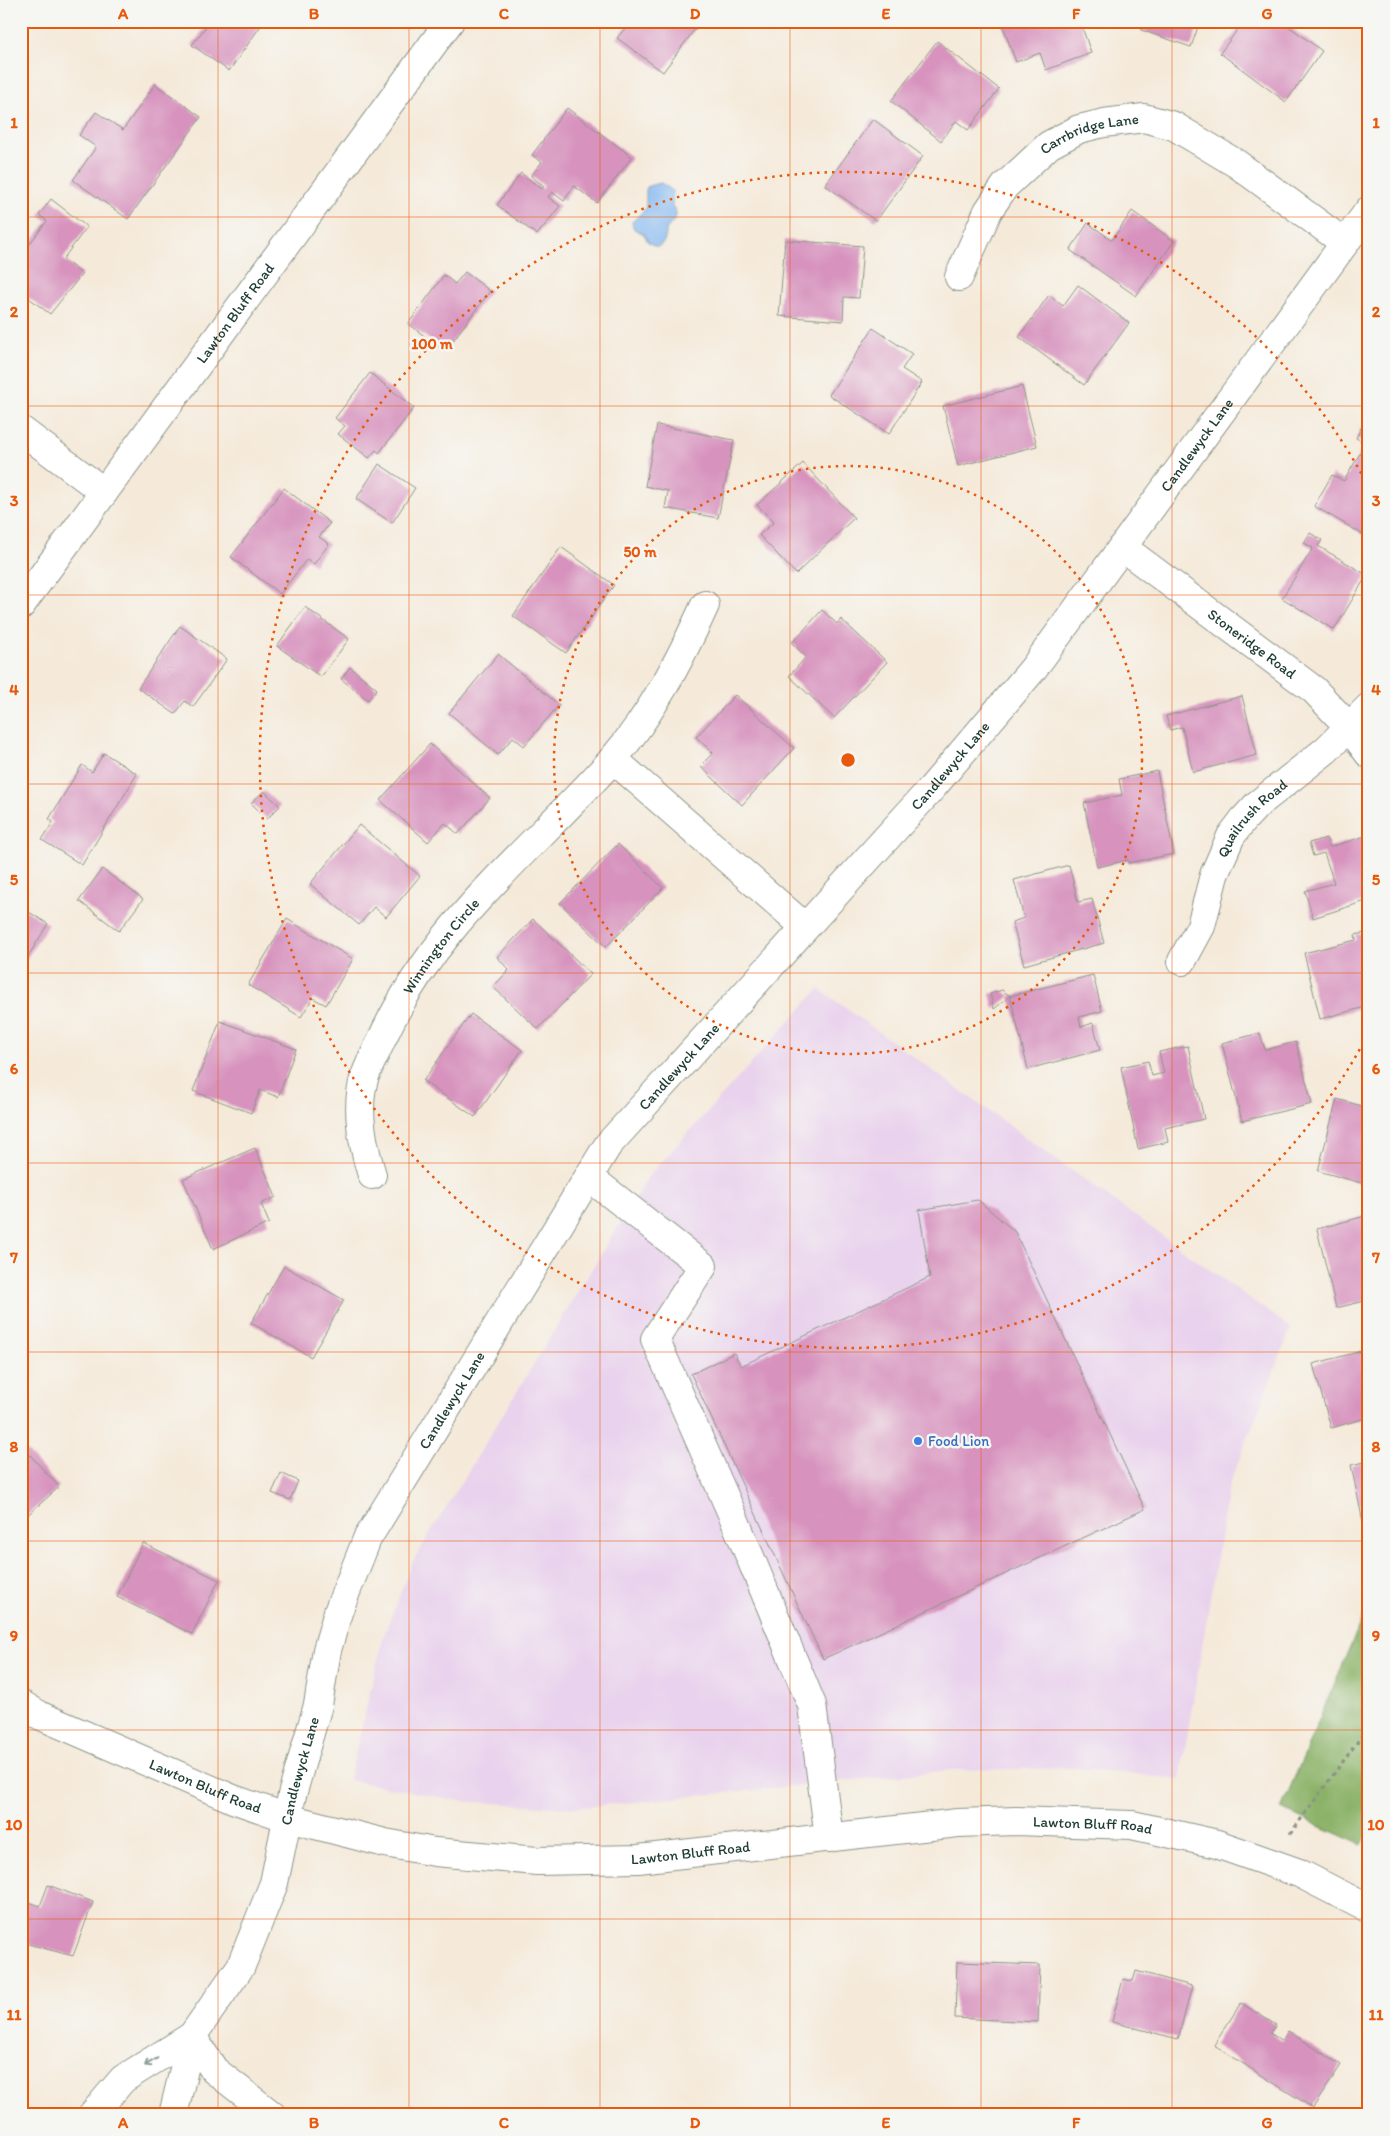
<svg xmlns="http://www.w3.org/2000/svg" width="1390" height="2136" viewBox="0 0 1390 2136" font-family="Itim,sans-serif">
	<style>
		.built { fill: #e9d2ed }
		.forest { fill: #8bb268; stroke: #55784e }
		.water { fill: #83b7f1; stroke: #517a92 }
		.building { fill: #d793be }
		.lines { fill: none; stroke-linecap: round; stroke-linejoin: round }
		.minor-casing { stroke: #8a9487; stroke-width: 30 }
		.path { stroke: #8a9487; stroke-width: 3; stroke-dasharray: 4 4; stroke-linecap: butt }
		.minor { stroke: #fff; stroke-width: 28 }
		.oneway { stroke: #8f9e9a }
		.grid { fill: none; stroke: #e8590c; stroke-width: 1; stroke-opacity: 0.55 }
		.ring { fill: none; stroke: #e8590c; stroke-width: 2.5; stroke-dasharray: 2.5 5 }
		.shop-dot { fill: #3f7fe0; stroke: #f6f6f2; stroke-width: 2 }
		.labels { text-anchor: middle; stroke-width: 5; stroke-linejoin: round; paint-order: stroke }
		.street-label { font-size: 15px; fill: #1f3d34; stroke: #f6f6f2 }
		.shop-label { font-size: 15px; fill: #366cbe; stroke: #f6f6f2; text-anchor: start }
		.centre { fill: #e8590c; stroke: #f6f6f2; stroke-width: 2.5 }
		.ring-label { font-size: 15px; text-anchor: middle; font-weight: bold; fill: #e8590c; stroke: #f6f6f2; stroke-width: 5; stroke-linejoin: round; paint-order: stroke }
		.neatline { fill: none; stroke: #e8590c; stroke-width: 2 }
		.grid-label { font-size: 16px; text-anchor: middle; font-weight: bold; fill: #e8590c }
	</style>
	<rect width="100%" height="100%" fill="#f6f6f2"/>
	<filter id="ink" filterUnits="userSpaceOnUse"><feTurbulence type="fractalNoise" baseFrequency=".02" numOctaves="2"/><feDisplacementMap in="SourceGraphic" scale="10" xChannelSelector="R" yChannelSelector="G"/><feConvolveMatrix kernelMatrix="1 2 1 2 8 2 1 2 1" color-interpolation-filters="sRGB"/></filter>
	<filter id="wash" filterUnits="userSpaceOnUse"><feTurbulence type="fractalNoise" baseFrequency=".0096" numOctaves="4" result="noise"/><feDisplacementMap in="SourceGraphic" scale="20" xChannelSelector="R" yChannelSelector="G"/><feGaussianBlur stdDeviation="1.12" result="paint"/><feColorMatrix in="noise" values="0 0 0 0 0 0 0 0 0 0 0 0 0 0 0 0 0 1.4 0 .05"/><feComposite in="paint" operator="in"/></filter>
	<g filter="url(#wash)">
		<rect width="100%" height="100%" fill="#f5eada"/>
		<path class="built" d="M819 989 1291 1328 1229 1485 1180 1779 1075 1768 952 1770 574 1808 461 1801 349 1780 383 1638 412 1563 648 1177Z"/>
		<path class="forest" d="M1369 1603V1831L1362 1845 1281 1809Z"/>
		<path class="water" d="M661 183 673 191 672 206C682 217 671 222 666 230 666 239 665 243 657 247L648 242 644 234 634 229 632 222 646 208V190L648 186Z"/>
		<g id="blocks">
			<g class="building">
				<path d="M210 21H258L262 24 229 71 192 45Z"/>
				<path d="M631 21H701L663 72 617 38Z"/>
				<path d="M1001 21H1080L1091 53 1046 70 1040 53 1016 62Z"/>
				<path d="M1144 21H1200L1191 47 1141 30Z"/>
				<path d="M1244 21H1282L1322 51 1286 102 1220 53Z"/>
				<path d="M937 41 999 89 968 130 956 121 941 141 891 101Z"/>
				<path d="M155 84 201 117 128 219 73 180 96 147 79 135 96 112 123 130Z"/>
				<path d="M567 108 632 157 597 203 574 186 564 201 552 192 548 197 560 206 537 235 497 205 521 173 542 189 544 186 531 176 542 162 532 155Z"/>
				<path d="M873 119 923 156 876 221 825 185Z"/>
				<path d="M51 199 87 227 63 259 82 274 50 314 21 292V255L47 221 39 215Z"/>
				<path d="M1132 211 1174 241 1136 296 1070 250 1088 223 1112 240Z"/>
				<path d="M785 240 863 246 859 298 844 297 843 321 779 316Z"/>
				<path d="M465 272 490 291 445 351 408 324 444 275 455 284Z"/>
				<path d="M1078 285 1129 323 1084 385 1019 337 1049 295 1063 306Z"/>
				<path d="M873 328 912 354 902 369 922 382 889 434 829 395Z"/>
				<path d="M370 373 414 408 379 453 376 450 369 458 338 434 345 426 335 418Z"/>
				<path d="M1022 386 1037 446 958 466 943 406Z"/>
				<path d="M657 425 734 440 718 518 665 508 668 491 645 486Z"/>
				<path d="M1361 428 1369 433V538L1314 506 1332 475 1344 481 1366 443 1356 438Z"/>
				<path d="M803 463 854 518 796 574 759 535 774 522 757 505Z"/>
				<path d="M379 464 415 488 392 523 356 499Z"/>
				<path d="M284 488 330 523 319 537 329 544 314 564 307 559 280 594 231 557Z"/>
				<path d="M1310 533 1322 540 1318 546 1367 575 1334 630 1282 598 1313 548 1304 543Z"/>
				<path d="M561 547 614 585 566 653 513 616Z"/>
				<path d="M305 607 349 639 321 677 277 646Z"/>
				<path d="M822 610 837 624 841 619 887 662 834 718 789 676 806 657 792 643Z"/>
				<path d="M180 626 227 659 193 707 185 701 175 714 138 688Z"/>
				<path d="M498 654 559 705 524 746 513 737 498 755 449 713Z"/>
				<path d="M350 667 377 689 368 700 341 679Z"/>
				<path d="M735 695 794 748 742 805 700 766 713 753 696 737Z"/>
				<path d="M1242 696 1257 755 1193 772 1182 727 1170 730 1166 716Z"/>
				<path d="M430 744 490 798 458 834 445 823 428 842 380 800Z"/>
				<path d="M104 753 137 774 82 865 42 840 53 822 49 819 82 765 92 772Z"/>
				<path d="M1157 771 1174 854 1128 863V860L1097 867 1084 803 1122 795 1119 779Z"/>
				<path d="M264 791 280 806 267 819 251 803Z"/>
				<path d="M359 825 420 876 386 917 374 907 359 925 310 884Z"/>
				<path d="M1369 835V900L1313 918 1305 891 1334 883 1324 853 1313 856 1309 843 1326 838 1330 847Z"/>
				<path d="M618 844 663 888 606 947 560 903Z"/>
				<path d="M1069 865 1078 902 1092 899 1104 943 1024 965 1012 922 1024 918 1014 880Z"/>
				<path d="M102 869 143 899 119 931 79 901Z"/>
				<path d="M21 907 48 924 21 968Z"/>
				<path d="M287 919 353 959 326 1005 313 998 301 1017 248 985Z"/>
				<path d="M533 919 591 974 538 1029 493 987 509 970 497 957Z"/>
				<path d="M1365 933 1369 948V1006L1320 1019 1304 953 1356 940 1355 935Z"/>
				<path d="M1093 975 1102 1011 1079 1017 1081 1027 1093 1023 1100 1050 1028 1069 1010 996Z"/>
				<path d="M1002 990 1010 996 994 1009 990 994Z"/>
				<path d="M471 1014 522 1050 475 1117 423 1081Z"/>
				<path d="M220 1021 296 1049 278 1097 260 1090 251 1113 193 1091Z"/>
				<path d="M1260 1033 1265 1050 1296 1042 1312 1104 1242 1121 1222 1043Z"/>
				<path d="M1188 1046 1204 1119 1165 1128 1168 1142 1138 1149 1121 1067 1148 1061 1152 1076 1164 1073 1159 1052Z"/>
				<path d="M1337 1099 1369 1108V1185L1318 1171Z"/>
				<path d="M255 1148 276 1197 261 1204 269 1223 213 1249 183 1179Z"/>
				<path d="M978 1200 1015 1232 1145 1509 823 1659 691 1374 734 1353 741 1366 930 1277 919 1210Z"/>
				<path d="M1369 1215V1300L1336 1308 1317 1229Z"/>
				<path d="M284 1266 344 1300 311 1357 251 1323Z"/>
				<path d="M1369 1349V1417L1331 1428 1313 1364Z"/>
				<path d="M21 1445 59 1487 22 1520 21 1518Z"/>
				<path d="M1369 1461V1521L1363 1522 1351 1465Z"/>
				<path d="M281 1473 298 1481 290 1500 272 1493Z"/>
				<path d="M143 1543 219 1580 192 1634 117 1597Z"/>
				<path d="M48 1885 93 1902 73 1956 21 1942V1899L40 1906Z"/>
				<path d="M957 1962 1040 1965 1038 2022 955 2018Z"/>
				<path d="M1136 1971 1192 1986 1178 2039 1112 2022 1123 1979 1133 1981Z"/>
				<path d="M1241 2003 1276 2025 1270 2033 1282 2041 1288 2031 1341 2065 1313 2108 1214 2045Z"/>
			</g>
		</g>
	</g>
	<g filter="url(#ink)">
		<use href="#blocks" fill-opacity="0" stroke="#8a9487" stroke-width="1"/>
		<g class="lines">
			<g class="minor-casing">
				<g id="minor">
					<path id="s1" d="M959 277 988 211 1005 186 1049 145 1079 129 1104 123 1144 118 1174 126 1237 164 1345 243"/>
					<path d="M21 430 104 492"/>
					<path id="s2" d="M1122 547 1314 690 1349 727 1369 754"/>
					<path id="s3" d="M21 605 450 21"/>
					<path d="M613 759 805 927"/>
					<path id="s4" d="M1182 961 1201 926 1214 875 1231 836 1244 819 1258 804 1326 750 1369 707"/>
					<path id="s5" d="M372 1175C363 1146 355 1109 364 1079 368 1066 376 1053 381 1041 434 923 529 853 612 760 652 714 680 660 705 605"/>
					<path d="M589 1177 703 1266 655 1339 733 1516 812 1705 829 1838"/>
					<path id="s6" d="M21 1704 41 1716 233 1799 288 1818 385 1843 435 1852 537 1861 638 1859 958 1823 1016 1821 1132 1825 1217 1844 1268 1862 1299 1873 1369 1909"/>
					<path d="M192 2036 214 2070 272 2115"/>
					<path d="M92 2115 123 2079 192 2036"/>
					<path id="s7" d="M173 2115 192 2036 241 1966 274 1883 292 1795 318 1705 327 1650 338 1612 367 1539 608 1145 931 789 1033 669 1369 210"/>
				</g>
			</g>
			<path class="path" d="M1290 1834 1369 1726"/>
			<use href="#minor" class="minor"/>
		</g>
		<defs><path id="oneway-shaft" d="M-6 0H5M1.5-3L5.5 0L1.5 3" fill="none" stroke-width="1.6" stroke-linecap="round" stroke-linejoin="round" transform="scale(1.25)"/></defs>
		<use class="oneway" href="#oneway-shaft" transform="translate(151 2062) rotate(149)"/>
	</g>
	<path class="grid" d="M218 21V2115M409 21V2115M600 21V2115M790 21V2115M981 21V2115M1172 21V2115M21 217H1369M21 406H1369M21 595H1369M21 784H1369M21 973H1369M21 1163H1369M21 1352H1369M21 1541H1369M21 1730H1369M21 1919H1369"/>
	<g class="ring">
		<circle cx="848" cy="760" r="294"/>
		<path d="M1367 1036A588 588 0 1 1 1367 484"/>
	</g>
	<circle class="shop-dot" cx="918" cy="1441" r="5"/>
	<g class="labels">
		<g class="street-label">
			<text dy="5" stroke="none"><textPath href="#s1" startOffset="205">Carrbridge Lane</textPath></text>
			<text dy="5" stroke="none"><textPath href="#s3" startOffset="362">Lawton Bluff Road</textPath></text>
			<text dy="5" stroke="none"><textPath href="#s7" startOffset="1991">Candlewyck Lane</textPath></text>
			<text dy="5" stroke="none"><textPath href="#s2" startOffset="162">Stoneridge Road</textPath></text>
			<text dy="5" stroke="none"><textPath href="#s7" startOffset="1586">Candlewyck Lane</textPath></text>
			<text dy="5" stroke="none"><textPath href="#s4" startOffset="162">Quailrush Road</textPath></text>
			<text dy="5" stroke="none"><textPath href="#s5" startOffset="252">Winnington Circle</textPath></text>
			<text dy="5" stroke="none"><textPath href="#s7" startOffset="1181">Candlewyck Lane</textPath></text>
			<text dy="5" stroke="none"><textPath href="#s7" startOffset="776">Candlewyck Lane</textPath></text>
			<text dy="5" stroke="none"><textPath href="#s7" startOffset="371">Candlewyck Lane</textPath></text>
			<text dy="5" stroke="none"><textPath href="#s6" startOffset="202">Lawton Bluff Road</textPath></text>
			<text dy="5" stroke="none"><textPath href="#s6" startOffset="1102">Lawton Bluff Road</textPath></text>
			<text dy="5" stroke="none"><textPath href="#s6" startOffset="698">Lawton Bluff Road</textPath></text>
		</g>
		<g class="shop-label">
			<text x="928" y="1446">Food Lion</text>
		</g>
	</g>
	<circle cx="848" cy="760" r="8" class="centre"/>
	<g class="ring-label">
		<text x="432" y="349">100 m</text>
		<text x="640" y="557">50 m</text>
	</g>
	<rect width="1390" height="2136" fill="none" stroke="#f6f6f2" stroke-width="55"/>
	<rect x="28" y="28" width="1334" height="2080" class="neatline"/>
	<g class="grid-label">
		<text x="123" y="19">A</text>
		<text x="314" y="19">B</text>
		<text x="504" y="19">C</text>
		<text x="695" y="19">D</text>
		<text x="886" y="19">E</text>
		<text x="1076" y="19">F</text>
		<text x="1267" y="19">G</text>
		<text x="14" y="128">1</text>
		<text x="1376" y="128">1</text>
		<text x="14" y="317">2</text>
		<text x="1376" y="317">2</text>
		<text x="14" y="506">3</text>
		<text x="1376" y="506">3</text>
		<text x="14" y="695">4</text>
		<text x="1376" y="695">4</text>
		<text x="14" y="885">5</text>
		<text x="1376" y="885">5</text>
		<text x="14" y="1074">6</text>
		<text x="1376" y="1074">6</text>
		<text x="14" y="1263">7</text>
		<text x="1376" y="1263">7</text>
		<text x="14" y="1452">8</text>
		<text x="1376" y="1452">8</text>
		<text x="14" y="1641">9</text>
		<text x="1376" y="1641">9</text>
		<text x="14" y="1830">10</text>
		<text x="1376" y="1830">10</text>
		<text x="14" y="2020">11</text>
		<text x="1376" y="2020">11</text>
		<text x="123" y="2128">A</text>
		<text x="314" y="2128">B</text>
		<text x="504" y="2128">C</text>
		<text x="695" y="2128">D</text>
		<text x="886" y="2128">E</text>
		<text x="1076" y="2128">F</text>
		<text x="1267" y="2128">G</text>
	</g>
</svg>
